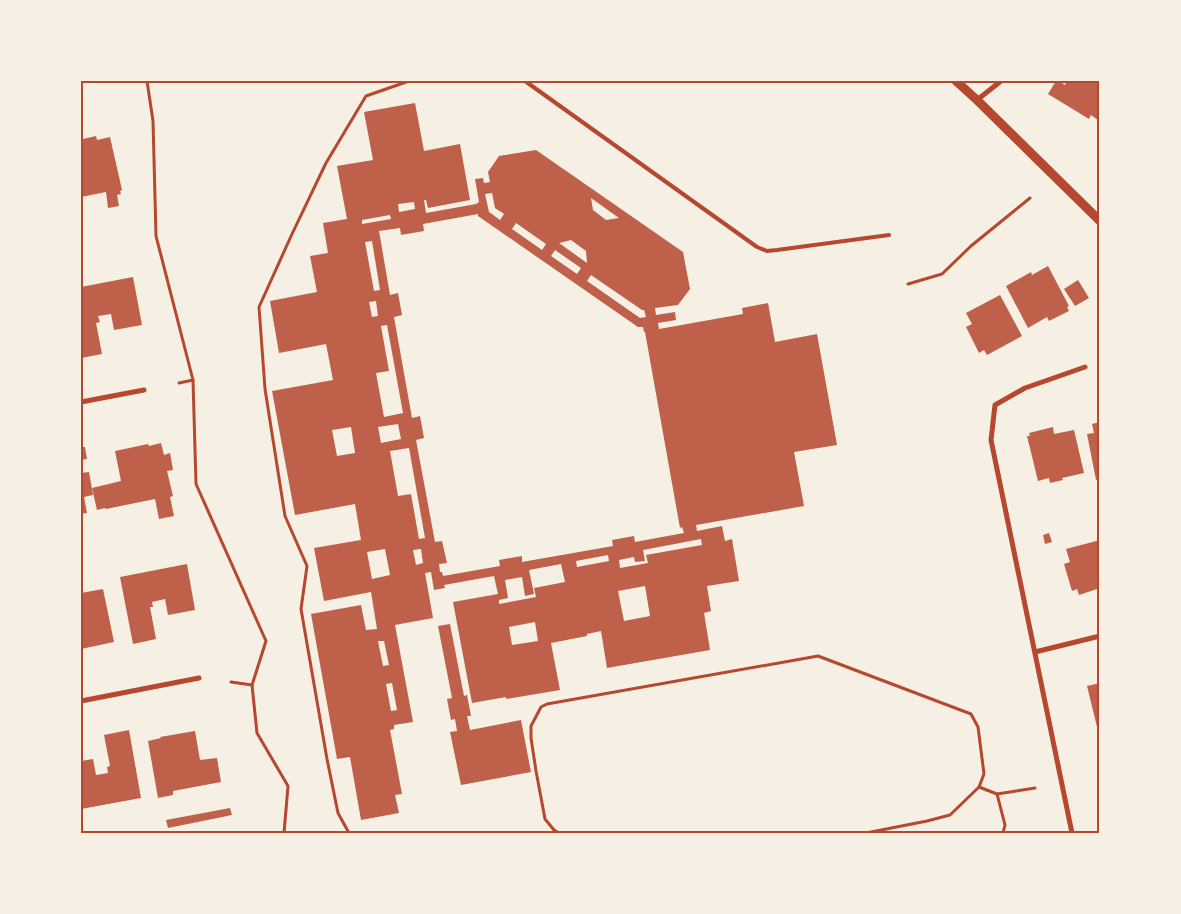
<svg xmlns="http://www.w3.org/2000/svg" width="1181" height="914" viewBox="0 0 1181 914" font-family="'Source Sans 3',sans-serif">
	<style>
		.building { fill: #bf614a; fill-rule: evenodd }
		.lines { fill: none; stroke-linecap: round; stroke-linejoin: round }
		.path { stroke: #b5482f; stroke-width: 3 }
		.service { stroke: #b5482f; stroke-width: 4 }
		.minor { stroke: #b5482f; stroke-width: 5 }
		.tertiary { stroke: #b5482f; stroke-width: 9 }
		.neatline { fill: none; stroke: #b5482f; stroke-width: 2 }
	</style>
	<rect width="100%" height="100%" fill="#f6efe4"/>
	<g class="building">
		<path d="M1056 81H1059L1065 85 1067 81H1100V117L1098 120 1091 115 1089 119 1048 94Z"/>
		<path d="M415 103 424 151 460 144 470 200 428 208 426 200H424L426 213 476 204 479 202 475 179 483 178 484 183 490 182 488 172 499 156 536 150 683 252 690 289 678 305 655 308 656 315 675 312 676 320 658 323 659 329 743 314 742 308 768 303 775 342 817 334 837 445 794 452 804 506 696 525 697 531 722 526 725 541 732 539 739 581 707 586 711 611 704 613 710 650 607 668 601 631 587 634V636L551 643 560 690 506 699V697L472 703 453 602 498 594 494 576 444 585 445 588 434 590 431 572 425 573 433 618 395 625 413 722 394 725V729L390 730 402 794 395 795 399 813 361 820 350 757 337 759 311 614 361 605 366 630 377 629 371 592 324 601 314 548 361 540 355 504 295 515 272 391 333 380 326 344 279 353 270 301 317 292 310 256 328 253 323 223 347 219 337 166 373 160 364 112ZM492 193 495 208 504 214 500 220 489 212 485 194ZM591 198 619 218 606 220 593 210ZM414 202 415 209 399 212 398 204ZM478 214V216L638 327H643L644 332H645L680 528 682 527 684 533 635 542 634 536 612 540 613 546 522 562V556L499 560 500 566 443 576 442 572H440L439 564 447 563 442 541 435 542 416 440 424 438 420 416 412 418 394 317 402 315 398 293 390 295 379 231 400 228 401 235 424 231 423 224ZM390 215 391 219 362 224V220ZM516 223 546 244 542 250 512 229ZM571 240 586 251 587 263 559 243ZM372 241 380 290 374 291 365 242ZM555 250 581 268 577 274 551 256ZM591 275 642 310H644L646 317 640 318 587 281ZM376 301 378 316 372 317 369 302ZM387 325 403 413 384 417 376 373 389 371 381 326ZM398 424 401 439 381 443 378 427ZM351 427 355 453 337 456 332 430ZM409 448 425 538 419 539 411 494 398 496 390 451ZM701 539 702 545 646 555 648 563 620 568 619 560 634 557 635 562 645 561 643 550ZM385 549 390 575 372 579 367 552ZM421 549 423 563 416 565 413 550ZM608 555 609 561 577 567 576 561ZM561 564 565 582 534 588 536 597 499 604V600L508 598 505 580 522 577 525 596 534 594 529 570ZM645 586 650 616 624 621 618 591ZM535 622 538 641 512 645 509 627ZM378 641H384L389 665 383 666ZM392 683 397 710 391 711 386 684Z"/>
		<path d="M96 136 97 140 110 137 122 190 120 191 121 194 117 195 119 206 108 208 106 192 81 197V142L83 141V139Z"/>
		<path d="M1048 266 1069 306 1067 307 1069 311 1049 321 1047 317 1028 328 1006 286 1031 272 1032 275Z"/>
		<path d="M133 277 142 325 114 330 111 314 98 316 100 322 96 323 102 354 81 358V287Z"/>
		<path d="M1078 280 1089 298 1075 306 1064 289Z"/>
		<path d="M1000 295 1022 336 987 355 984 350 979 353 966 327 972 324 966 313Z"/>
		<path d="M1100 422V479L1096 480 1087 434 1094 433 1092 424Z"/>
		<path d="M1053 427 1054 434 1074 430 1084 473 1062 478 1063 480 1050 483 1049 478 1038 481 1027 436H1030L1029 433Z"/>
		<path d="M161 443 164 455 170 453 173 470 167 471 173 496 170 497 174 516 159 519 155 499 106 509 105 508 97 510 92 488 121 481 115 451 148 444 149 446Z"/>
		<path d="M81 447H85L87 459 81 460Z"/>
		<path d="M89 472 93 495 84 497 87 513 81 514V473Z"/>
		<path d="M1049 533 1052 542 1045 544 1043 535Z"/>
		<path d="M1100 540V588L1079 595 1077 589 1072 591 1064 564 1070 562 1066 549Z"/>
		<path d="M187 564 195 610 168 615 165 599 152 602 153 607H150L156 639 133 644 120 577Z"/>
		<path d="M103 589 114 642 81 649V593Z"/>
		<path d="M450 624 464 696 467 695 471 716H467L470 730 521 720 531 772 461 785 450 732 457 731 455 719 451 720 447 699 452 698 438 626Z"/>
		<path d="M1100 683V734L1099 735 1087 686Z"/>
		<path d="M129 730 141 798 81 809V761L93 759 96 775 108 773 107 767 110 766 104 735Z"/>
		<path d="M195 731 200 760 217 758 221 782 173 791V795L158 798 148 741 161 738 160 737Z"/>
		<path d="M230 808 232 815 168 828 166 820Z"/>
	</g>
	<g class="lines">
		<g class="path">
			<path d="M147 81 153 121 156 236 193 380 196 484 266 641 252 685 257 733 288 786 284 833"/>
			<path d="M908 284 942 274 971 246 1030 198"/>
			<path d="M179 383 193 380"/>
			<path d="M231 682 252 685"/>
			<path d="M979 787 997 794 1035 788"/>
			<path d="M997 794 1005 825 1003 833"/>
			<path d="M349 833 338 813 327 759 301 609 307 566 285 516 265 389 259 307 292 234 326 163 366 96 409 81"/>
			<path d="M559 833 554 830 545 819 536 771 531 738V726L541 707 547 704 818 656 971 714 978 727 984 774 979 787 950 815 927 821 866 833"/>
		</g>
		<path class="service" d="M525 81 757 247 767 251 777 250 889 235"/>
		<g class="minor">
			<path d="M977 100 1001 81"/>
			<path d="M81 402 144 390"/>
			<path d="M1035 652 1100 636"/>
			<path d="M81 701 199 678"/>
			<path d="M1072 833 991 440 995 405 1025 388 1085 367"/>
		</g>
		<path class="tertiary" d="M956 81 977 100 1100 221"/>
	</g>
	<rect width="1181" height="914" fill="none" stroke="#f6efe4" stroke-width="165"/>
	<rect x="82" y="82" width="1016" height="750" class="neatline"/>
</svg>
